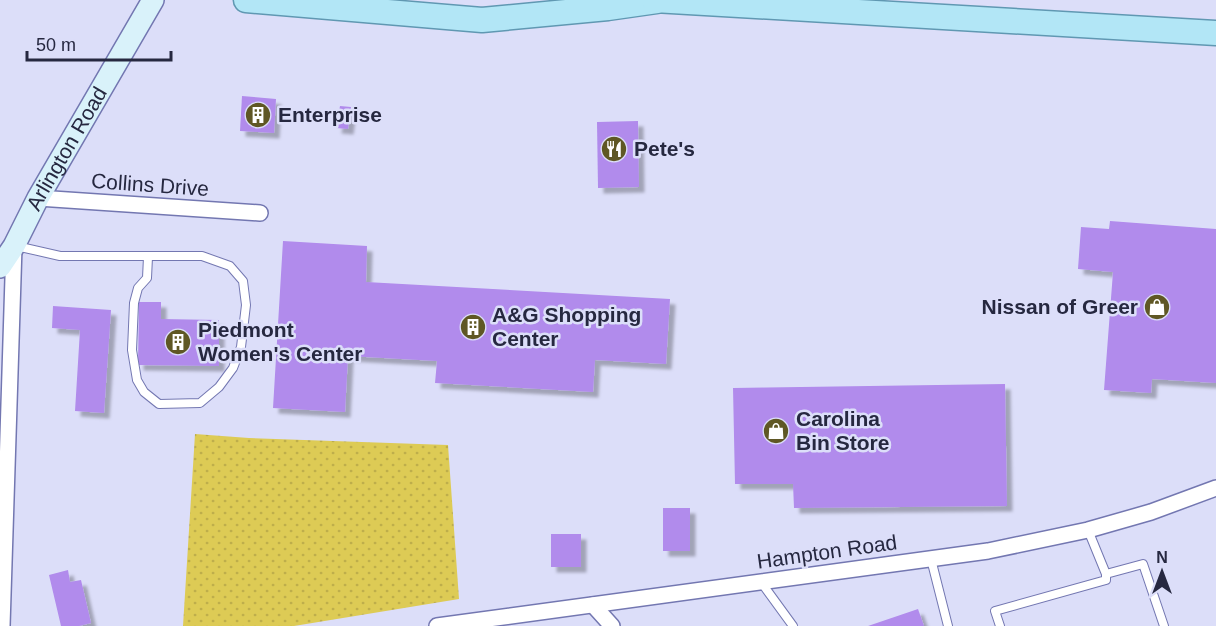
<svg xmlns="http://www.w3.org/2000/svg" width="1216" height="626" viewBox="0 0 1216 626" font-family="Helvetica,sans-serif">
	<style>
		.grass { fill: url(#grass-dots) }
		.building { fill: #b18bec; filter: url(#shadow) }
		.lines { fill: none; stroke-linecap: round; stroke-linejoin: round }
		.lane-casing { stroke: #7377b1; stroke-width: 10 }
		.street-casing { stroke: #7377b1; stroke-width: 18 }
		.secondary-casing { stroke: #7377b1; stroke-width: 24 }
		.primary-casing { stroke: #6098b2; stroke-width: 27 }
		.lane { stroke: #fff; stroke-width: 8 }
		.street { stroke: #fff; stroke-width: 15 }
		.secondary { stroke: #d9f2fa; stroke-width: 21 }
		.primary { stroke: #b2e6f6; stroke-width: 24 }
		.labels { text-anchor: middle; stroke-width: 5; stroke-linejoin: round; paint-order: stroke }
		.poi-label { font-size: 21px; font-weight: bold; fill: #262840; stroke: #dcdef9; text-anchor: start }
		.street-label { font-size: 21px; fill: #262840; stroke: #dcdef9 }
	</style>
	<defs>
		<pattern id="grass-dots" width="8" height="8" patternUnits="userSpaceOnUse" patternTransform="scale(1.5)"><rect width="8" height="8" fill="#ddcb55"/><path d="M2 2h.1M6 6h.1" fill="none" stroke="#beae4b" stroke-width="1.8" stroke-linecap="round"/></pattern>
		<filter id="shadow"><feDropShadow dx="5.5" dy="5.5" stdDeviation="1.5" flood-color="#0004"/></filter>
	</defs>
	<rect width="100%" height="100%" fill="#dcdef9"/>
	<path class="grass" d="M195 434 249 438 448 445 459 599 294 626H183Z"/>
	<g class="building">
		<path d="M242 96 276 99 274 133 240 131Z"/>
		<path d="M340 106 351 107 348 129 336 128Z"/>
		<path d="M638 121 639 187 598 188 597 122Z"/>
		<path d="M1110 221 1216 229V383L1152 379 1151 393 1104 390 1113 272 1078 269 1081 227 1109 229Z"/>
		<path d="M283 241 367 246 366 282 670 299 666 364 595 360 593 392 435 383 437 361 348 356 345 412 273 408Z"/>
		<path d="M139 302H161V319L219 320V366L138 365Z"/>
		<path d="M53 306 111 310 104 413 75 411 80 330 52 328Z"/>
		<path d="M1005 384 1007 506 794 508 793 484H735L733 388Z"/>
		<rect x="663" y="508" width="27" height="43"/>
		<rect x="551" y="534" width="30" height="33"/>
		<path d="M68 570 70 582 81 580 91 623 79 626H61L49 575Z"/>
		<path d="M918 609 924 626H868Z"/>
	</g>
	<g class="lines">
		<g class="lane-casing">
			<g id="lane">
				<path d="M16 246 60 256H202L230 266 243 281 246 305 241 347 233 368 219 387 200 403 159 404 144 392 137 380 132 350 134 303 138 288 147 278 148 257"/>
				<path d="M1088 530 1106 574"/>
				<path d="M931 559 948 626"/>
				<path d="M761 582 793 626"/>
				<path d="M1000 626 995 611 1106 580V574L1143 564 1164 626"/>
			</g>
		</g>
		<g class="street-casing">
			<g id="street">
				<path d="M38 198 260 213"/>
				<path d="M593 605 612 626"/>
				<path d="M2 626 14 246"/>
				<path d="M437 626 988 551 1088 530 1151 512 1216 488"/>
			</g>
		</g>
		<g class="secondary-casing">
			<g id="secondary">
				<path id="s1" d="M0 267 14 246 38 198 153 0"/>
			</g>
		</g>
		<g class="primary-casing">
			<g id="primary">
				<path d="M246 0 482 20 608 8 657 1"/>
				<path d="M654 0 1216 33"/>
			</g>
		</g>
		<use href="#lane" class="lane"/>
		<use href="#street" class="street"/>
		<use href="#secondary" class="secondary"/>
		<use href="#primary" class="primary"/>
	</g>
	<defs>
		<g id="building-disc" transform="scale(1.35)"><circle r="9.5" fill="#5f5724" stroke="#dcdef9"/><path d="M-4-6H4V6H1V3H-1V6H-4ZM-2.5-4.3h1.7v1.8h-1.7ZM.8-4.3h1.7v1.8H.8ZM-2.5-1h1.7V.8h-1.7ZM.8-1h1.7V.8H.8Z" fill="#fff"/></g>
		<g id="restaurant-disc" transform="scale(1.35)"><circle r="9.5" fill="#5f5724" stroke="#dcdef9"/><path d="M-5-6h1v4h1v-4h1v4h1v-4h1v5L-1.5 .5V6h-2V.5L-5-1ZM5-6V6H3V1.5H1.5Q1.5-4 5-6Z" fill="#fff"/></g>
		<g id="shop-disc" transform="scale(1.35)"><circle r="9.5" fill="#5f5724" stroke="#dcdef9"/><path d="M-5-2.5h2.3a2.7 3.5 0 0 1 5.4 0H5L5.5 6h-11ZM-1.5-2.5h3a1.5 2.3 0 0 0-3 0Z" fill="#fff"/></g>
	</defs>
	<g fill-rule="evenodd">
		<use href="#building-disc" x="258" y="115"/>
		<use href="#restaurant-disc" x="614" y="149"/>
		<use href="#shop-disc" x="1157" y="307"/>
		<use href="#building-disc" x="473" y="327"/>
		<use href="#building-disc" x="178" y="342"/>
		<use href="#shop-disc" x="776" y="431"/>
	</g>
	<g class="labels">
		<g class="poi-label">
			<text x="278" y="122">Enterprise</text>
			<text x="634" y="156">Pete's</text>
			<text x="1138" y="314" text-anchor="end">Nissan of Greer</text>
			<text x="492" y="322">A&amp;G Shopping<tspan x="492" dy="24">Center</tspan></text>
			<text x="198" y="337">Piedmont<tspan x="198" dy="24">Women's Center</tspan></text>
			<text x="796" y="426">Carolina<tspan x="796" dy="24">Bin Store</tspan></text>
		</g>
		<g class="street-label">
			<text dy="7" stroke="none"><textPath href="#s1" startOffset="136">Arlington Road</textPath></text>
			<text transform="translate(150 185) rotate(4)" y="7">Collins Drive</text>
			<text transform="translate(827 552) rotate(-8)" y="7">Hampton Road</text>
		</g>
	</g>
	<g transform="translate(1162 572)" stroke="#dcdef9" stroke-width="4.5" paint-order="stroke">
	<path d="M0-4.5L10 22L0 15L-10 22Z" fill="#262840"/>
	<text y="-9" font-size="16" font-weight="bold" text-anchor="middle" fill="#262840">N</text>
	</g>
	<path d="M27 51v9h144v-9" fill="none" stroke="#262840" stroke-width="3"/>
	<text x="36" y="51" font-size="18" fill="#262840" stroke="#dcdef9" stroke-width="4.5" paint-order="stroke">50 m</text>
</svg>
